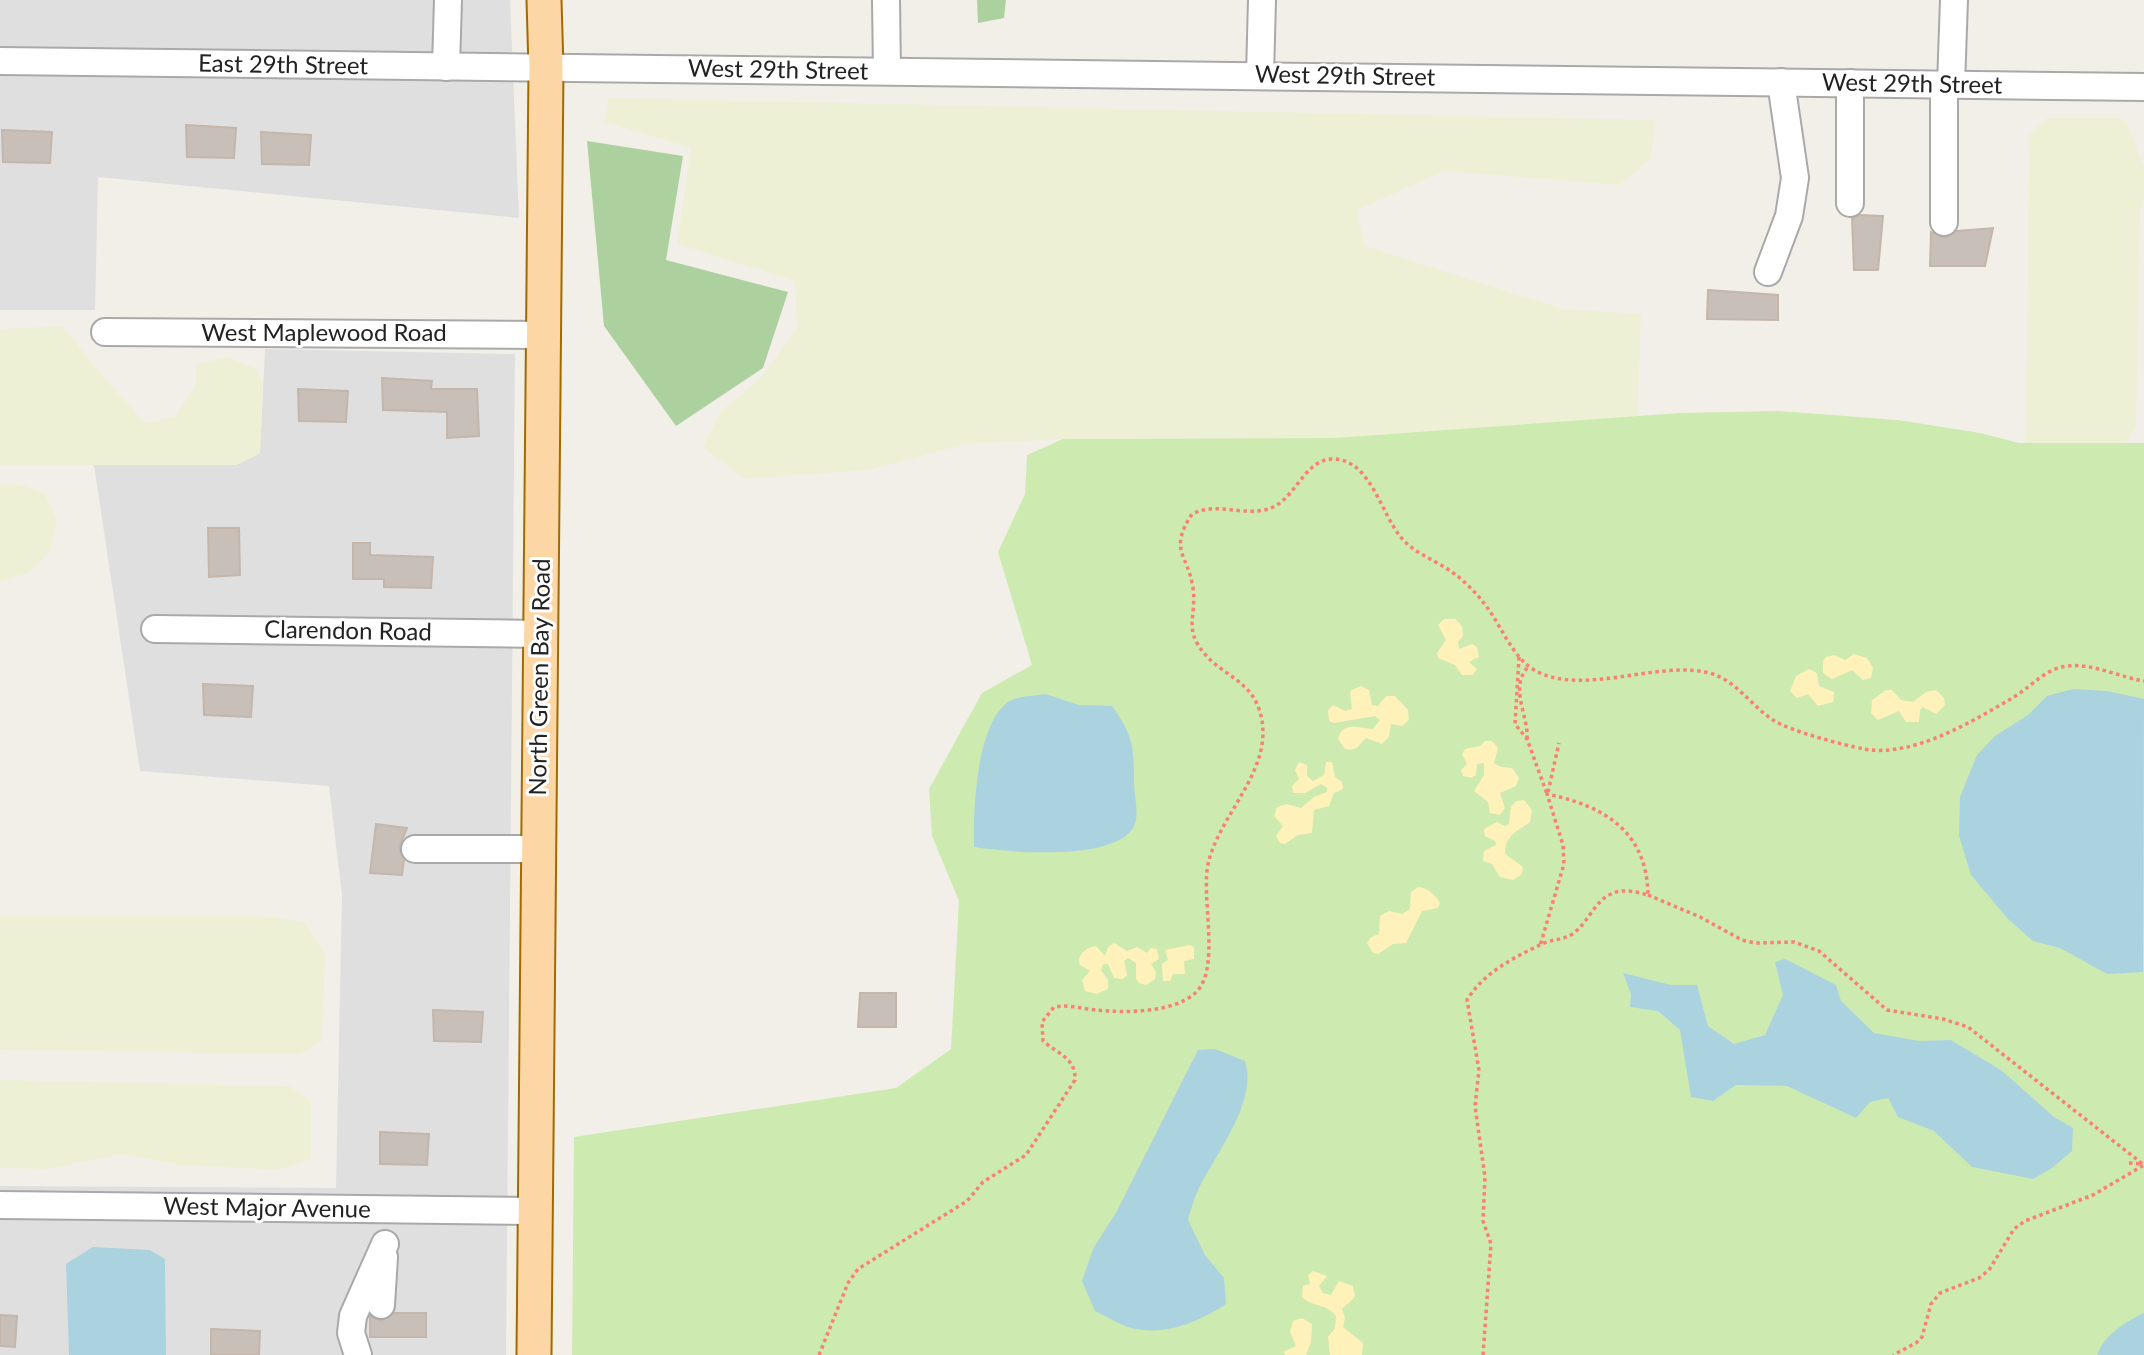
<svg xmlns="http://www.w3.org/2000/svg" width="2144" height="1355" viewBox="0 0 2144 1355" font-family="Lato,sans-serif">
	<style>
		.residential { fill: #e0dfdf }
		.farmland { fill: #eef0d5 }
		.grass { fill: #cdebb0 }
		.forest { fill: #add19e }
		.sand { fill: #fff1ba }
		.water { fill: #aad3df }
		.building { fill: #c7bfb8; stroke: #c4b6ab; stroke-width: 2 }
		.lines { fill: none; stroke-linecap: round; stroke-linejoin: round }
		.minor-casing { stroke: #a9a9a9; stroke-width: 30 }
		.major-casing { stroke: #a06b00; stroke-width: 37 }
		.path { stroke: #fa8072; stroke-width: 3.5; stroke-dasharray: 3.5 3.5; stroke-linecap: butt }
		.minor { stroke: #fff; stroke-width: 26 }
		.major { stroke: #fcd6a4; stroke-width: 33 }
		.labels { text-anchor: middle; stroke-width: 6; stroke-linejoin: round; paint-order: stroke }
		.street-label { font-size: 24px; fill: #222; stroke: #fff }
	</style>
	<rect width="100%" height="100%" fill="#f2efe9"/>
	<g class="residential">
		<path d="M0 0H510L519 218 98 177 95 310H0Z"/>
		<path d="M265 349 515 354 506 1355H0V1186L336 1188 342 895 329 786 140 771 94 465H236L260 453Z"/>
	</g>
	<g class="farmland">
		<path d="M609 98 1656 120 1650 160 1619 185 1444 171 1357 210 1365 246 1563 309 1641 314 1637 436 1063 439 965 444 869 470 744 479 703 447 720 412 761 377 797 329 795 281 677 244 691 148 604 122Z"/>
		<path d="M2047 118H2120L2128 124 2144 169V198L2140 210 2136 427 2126 444 2026 451 2029 135Z"/>
		<path d="M62 326 111 386 146 423 176 416 196 385V365L227 357 255 368 263 382 260 453 236 465H0V329Z"/>
		<path d="M0 484 22 485 45 494 57 520 50 550 31 572 0 582Z"/>
		<path d="M0 916H264L304 922 325 953 322 1042 299 1054 0 1050Z"/>
		<path d="M0 1080 289 1086 311 1101V1159L278 1170 181 1165 122 1154 48 1169 0 1168Z"/>
	</g>
	<path class="grass" d="M1779 411 1898 420 1980 433 2019 443H2144V1355H572L574 1137 896 1088 951 1049 959 901 932 836 929 789 982 693 1032 665 998 552 1025 494 1027 455 1063 439 1335 438 1680 413Z"/>
	<g class="forest">
		<path d="M977 0H1006L1004 18 978 23Z"/>
		<path d="M587 141 683 156 666 260 788 292 763 368 676 426 604 326Z"/>
	</g>
	<g class="sand">
		<path d="M1444 619H1455L1462 626 1463 636 1458 642 1459 649 1472 644 1477 647 1479 657 1469 662 1477 669 1473 675H1462L1455 665 1438 658 1437 653 1446 640 1438 625Z"/>
		<path d="M1854 654 1867 658 1873 668 1871 678 1863 680 1852 670 1832 679 1823 673V661L1826 657 1834 655 1845 660Z"/>
		<path d="M1809 669 1817 673 1819 686 1834 692 1833 702 1818 706 1808 694 1797 698 1790 691 1796 676Z"/>
		<path d="M1361 686 1369 690 1372 705 1378 706 1386 696H1395L1408 710 1409 720 1402 726 1391 724 1389 737 1382 744 1366 738C1358 745 1358 752 1345 749L1338 739C1343 720 1359 729 1373 729L1380 720 1375 716 1334 723 1329 721 1328 710 1333 705 1345 711 1352 709 1350 691Z"/>
		<path d="M1886 690H1892L1901 700 1913 702 1926 692 1936 690 1944 698 1945 705 1936 714 1923 707 1920 710 1919 722H1906L1899 711 1878 720 1871 713 1872 700Z"/>
		<path d="M1485 741H1492L1498 748 1494 763 1501 767 1512 768 1519 778 1516 786 1500 793 1505 808 1500 815 1490 813 1488 802 1474 791 1484 775V763L1477 764 1476 775 1472 778 1463 776 1461 770 1467 764 1462 754 1465 749 1480 746Z"/>
		<path d="M1299 762 1307 765V776L1313 781 1324 775 1326 762H1332L1335 777 1342 782 1343 789 1334 793 1329 806 1314 810 1312 833 1298 835 1285 844 1280 843 1276 836 1283 826 1274 816 1277 807 1287 804 1301 808 1314 797 1327 792V788L1321 784 1305 793H1293L1292 786 1299 779 1295 770Z"/>
		<path d="M1524 800 1532 810 1530 822C1518 831 1505 835 1505 854L1523 867 1522 874 1513 880 1500 877 1492 864 1483 861 1484 851 1496 845 1495 841 1485 836 1484 829 1497 822 1505 826 1509 824 1511 806 1517 801Z"/>
		<path d="M1418 887C1426 887 1436 895 1440 903L1438 908 1422 911 1406 943 1393 944 1378 954 1373 953 1367 943 1371 937 1379 934 1380 916 1389 911 1402 914 1410 909 1411 892Z"/>
		<path d="M1114 943 1127 951 1137 947 1147 953 1151 948 1157 949 1159 959 1151 964 1156 972 1155 979 1146 985 1139 983 1136 979V963L1128 958 1124 961 1127 975 1123 979 1114 978 1108 964H1103L1101 970 1108 980V989L1097 994 1085 991 1082 980 1090 971 1080 965C1076 955 1087 947 1096 946L1105 956 1108 947Z"/>
		<path d="M1190 945 1194 947V959L1184 961 1185 974H1173L1170 981H1163L1162 964 1168 960 1165 950Z"/>
		<path d="M1313 1271 1327 1276 1319 1286 1323 1293 1331 1295 1339 1281 1353 1286 1355 1297 1342 1309 1345 1318 1343 1327 1363 1343 1362 1355H1330L1328 1337 1335 1328 1336 1316C1328 1304 1312 1307 1302 1297L1303 1286 1310 1284 1308 1275Z"/>
		<path d="M1302 1318 1312 1324 1311 1342 1306 1355H1286L1283 1352 1296 1346 1290 1332 1293 1321Z"/>
	</g>
	<g class="water">
		<path d="M2073 689 2107 691 2144 699 2143 972 2107 974 2060 948 2033 941 2008 919 1971 875 1959 836 1960 797 1977 755 1995 736 2028 715 2047 696Z"/>
		<path d="M1045 694 1079 705 1112 706C1133 735 1134 747 1134 782 1134 794 1138 808 1136 820 1128 864 1005 852 974 847 973 811 976 725 1008 702 1016 696 1035 696 1045 694Z"/>
		<path d="M1785 959 1836 985 1841 1001 1874 1033 1919 1041 1951 1040 2001 1070 2054 1117 2073 1128 2072 1151 2052 1168 2033 1179 1972 1167 1934 1131 1898 1117 1888 1098 1870 1102 1856 1118 1787 1086 1736 1085 1713 1101 1691 1097 1680 1030 1658 1011 1630 1007 1631 994 1623 973 1671 985H1697L1708 1026 1734 1044 1765 1035 1783 995 1775 962Z"/>
		<path d="M1215 1049 1245 1061C1258 1102 1216 1153 1199 1188 1194 1198 1191 1210 1188 1220L1205 1255 1224 1278 1226 1304C1200 1321 1169 1335 1136 1329 1123 1327 1108 1317 1095 1311L1082 1281 1093 1249 1117 1211 1198 1050Z"/>
		<path d="M93 1247 150 1250 165 1259 166 1355H69L66 1264Z"/>
		<path d="M2144 1313V1355H2097C2104 1335 2125 1322 2144 1313Z"/>
	</g>
	<g class="building">
		<path d="M186 125 236 128 234 158 187 157Z"/>
		<path d="M2 130 52 132 50 163 3 162Z"/>
		<path d="M261 132 311 135 309 165 262 164Z"/>
		<path d="M1860 215 1883 216 1878 270H1854L1852 218Z"/>
		<path d="M1993 228 1985 266H1930L1931 232 1945 238 1957 231Z"/>
		<path d="M1708 290 1778 295V320L1707 319Z"/>
		<path d="M382 378 432 381 431 389H477L479 436 447 438V412L383 410Z"/>
		<path d="M298 389 348 391 346 422 299 421Z"/>
		<path d="M208 528H239L240 575 209 577Z"/>
		<path d="M353 543H370V555L433 557 431 588 384 587V579H353Z"/>
		<path d="M203 684 253 686 251 717 204 715Z"/>
		<path d="M376 824 407 828 399 848 404 859 402 875 370 873Z"/>
		<path d="M860 993H896V1027H858Z"/>
		<path d="M433 1010 483 1012 481 1042 434 1041Z"/>
		<path d="M380 1132 429 1134 427 1165 380 1164Z"/>
		<path d="M395 1313H426V1337H370V1316L381 1321Z"/>
		<path d="M0 1315 17 1316 15 1347 0 1346Z"/>
		<path d="M211 1329 260 1331 259 1355H211Z"/>
	</g>
	<g class="lines">
		<g class="minor-casing">
			<g id="minor">
				<path d="M886 0 887 71"/>
				<path d="M0 61 2144 87"/>
				<path d="M446 67 448 0"/>
				<path d="M1260 75 1262 0"/>
				<path d="M1944 85V222"/>
				<path d="M1951 85 1954 0"/>
				<path d="M1850 203V83"/>
				<path d="M1768 272 1789 216 1795 178 1781 82"/>
				<path d="M105 332 542 335"/>
				<path d="M155 629 541 634"/>
				<path d="M415 849H537"/>
				<path d="M0 1205 535 1211"/>
				<path d="M381 1305 384 1257"/>
				<path d="M358 1355 351 1333 353 1316 385 1244"/>
			</g>
		</g>
		<g class="major-casing">
			<path id="major" d="M534 1355 546 68 544 0"/>
		</g>
		<g class="path">
			<path d="M1519 657 1515 724 1527 739 1547 794"/>
			<path d="M1527 739C1529 716 1508 687 1529 666"/>
			<path d="M1548 792 1559 743"/>
			<path d="M1648 895 1700 917 1742 940 1755 943 1794 942 1819 951 1887 1010 1943 1019 1968 1027 2144 1165 2093 1195 2025 1221 2014 1229 1989 1270 1979 1278 1940 1293 1931 1304 1922 1337 1916 1343 1893 1355"/>
			<path d="M2129 1163 2142 1164"/>
			<path d="M819 1355 848 1283 858 1269 967 1201 983 1182 1026 1155 1075 1080C1076 1058 1058 1054 1043 1041L1042 1022 1054 1007C1069 1004 1082 1009 1096 1010 1125 1013 1171 1013 1194 994 1223 971 1199 895 1209 860 1223 809 1278 765 1259 709 1249 680 1222 675 1204 653 1183 628 1197 616 1193 588 1188 554 1168 551 1192 514 1217 502 1238 515 1264 510 1295 505 1302 459 1333 459 1370 459 1381 513 1400 536 1411 551 1430 558 1446 568 1460 577 1473 589 1483 602 1501 623 1512 660 1538 672 1584 695 1655 662 1705 672 1734 677 1750 705 1773 720 1790 731 1843 745 1864 749 1913 758 1973 721 2014 697 2032 686 2045 669 2067 666 2093 663 2119 677 2144 681"/>
			<path d="M1483 1355 1491 1244 1483 1221 1485 1177 1475 1106 1479 1070 1467 1000C1484 972 1515 957 1544 943 1554 939 1564 940 1574 933 1588 922 1595 901 1611 894 1622 888 1637 892 1648 895 1647 832 1605 806 1547 794L1563 845 1564 864 1540 946"/>
		</g>
		<use href="#minor" class="minor"/>
		<use href="#major" class="major"/>
	</g>
	<g class="labels">
		<g class="street-label">
			<text transform="translate(283 65) rotate(1)" y="8">East 29th Street</text>
			<text transform="translate(778 70) rotate(1)" y="8">West 29th Street</text>
			<text transform="translate(1345 76) rotate(1)" y="8">West 29th Street</text>
			<text transform="translate(1912 84) rotate(1)" y="8">West 29th Street</text>
			<text x="324" y="341">West Maplewood Road</text>
			<text transform="translate(348 631) rotate(1)" y="8">Clarendon Road</text>
			<text transform="translate(540 677) rotate(-89)" y="8">North Green Bay Road</text>
			<text transform="translate(267 1208) rotate(1)" y="8">West Major Avenue</text>
		</g>
	</g>
</svg>
